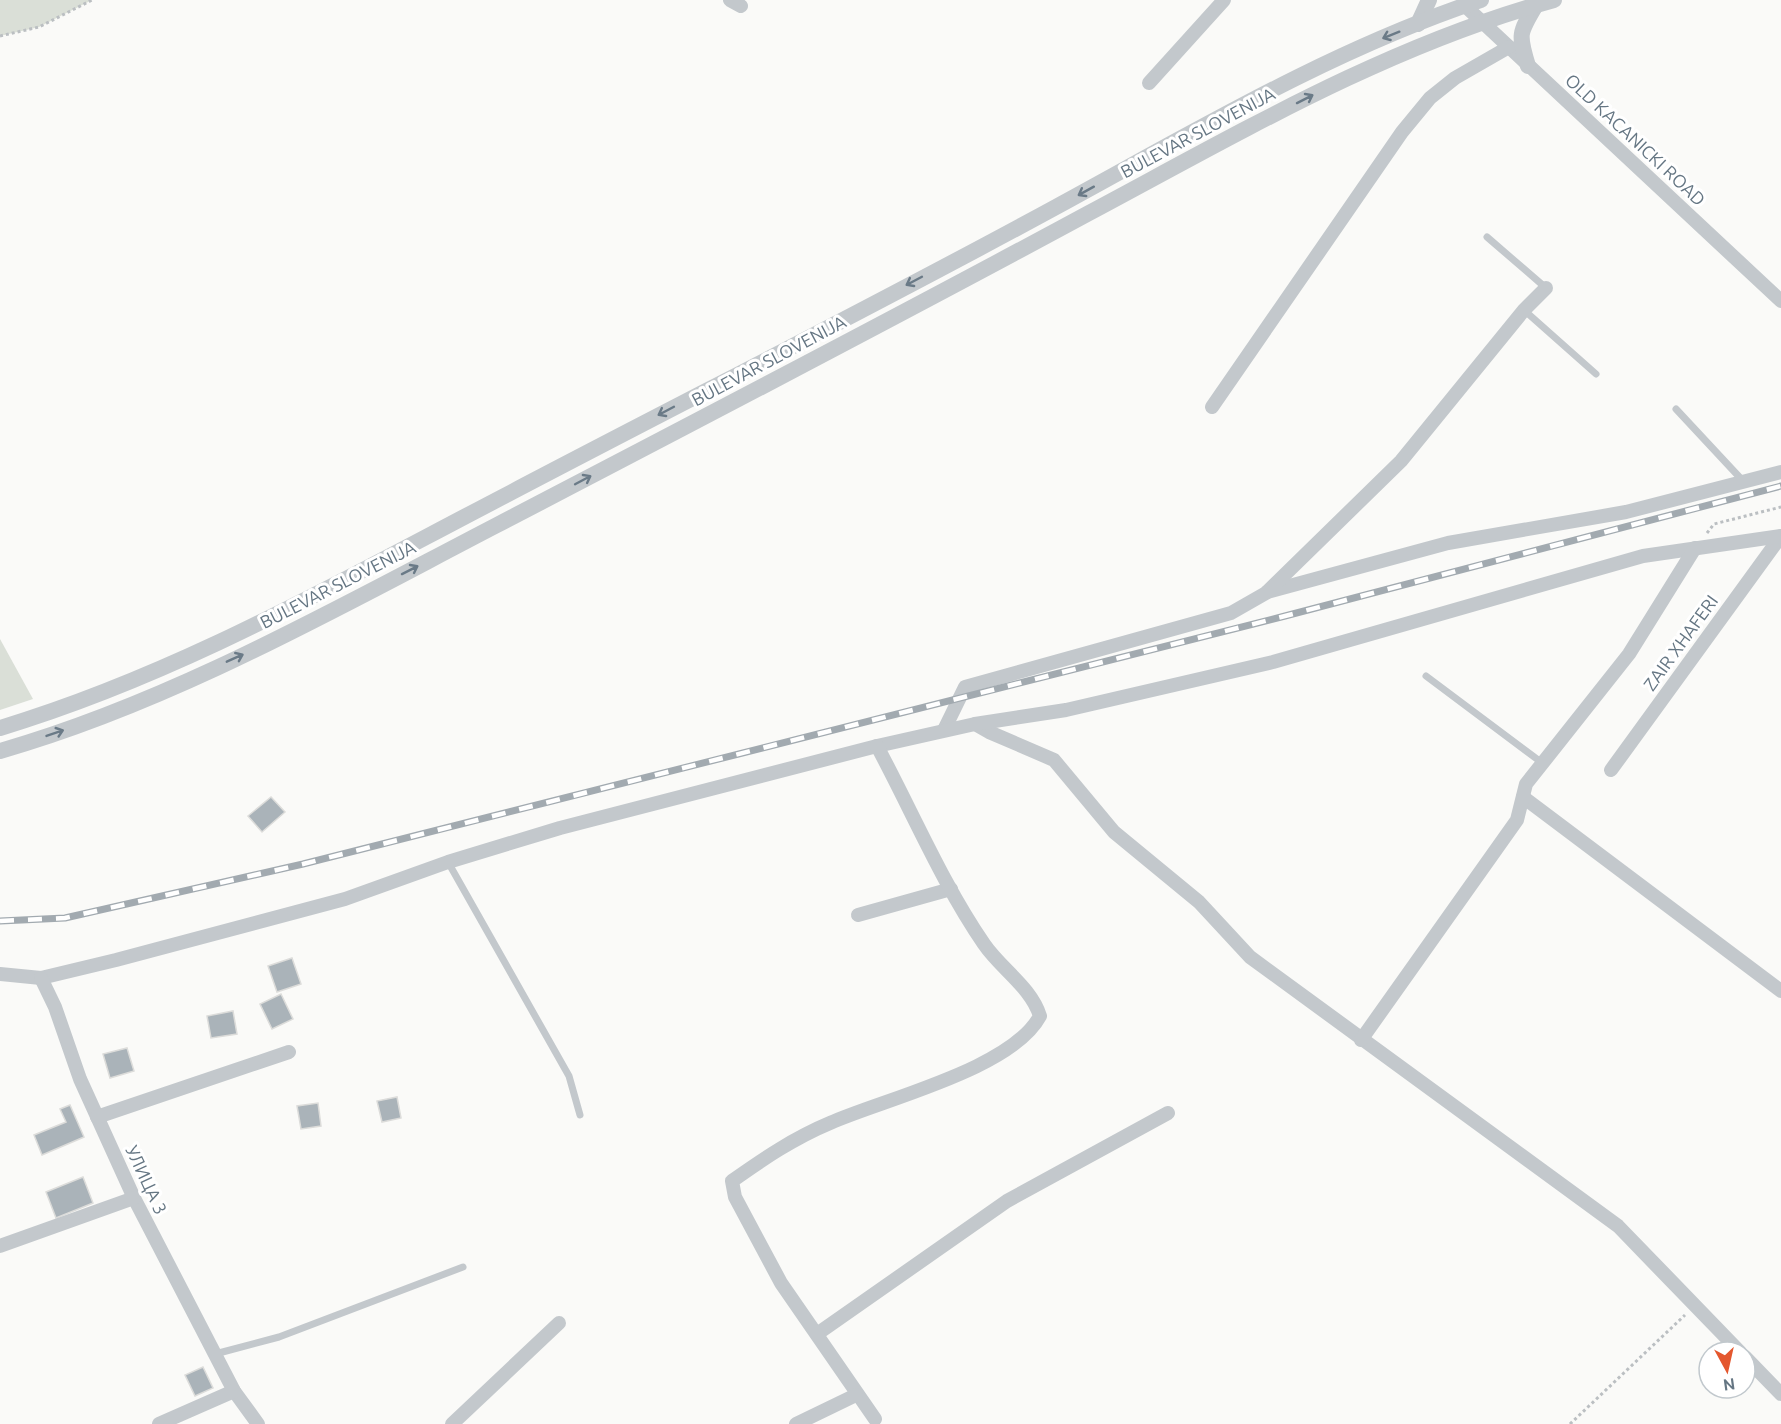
<svg xmlns="http://www.w3.org/2000/svg" width="1781" height="1424" viewBox="0 0 1781 1424" font-family="Ubuntu,sans-serif">
	<style>
		.green { fill: #dadfd7 }
		.building { fill: #aab3b9; stroke: #dcdcda; stroke-width: 1.5 }
		.lines { fill: none; stroke-linecap: round; stroke-linejoin: round }
		.path { stroke: #bbbfc2; stroke-width: 3; stroke-dasharray: 3 3; stroke-linecap: butt }
		.service { stroke: #c3c8cc; stroke-width: 7 }
		.minor { stroke: #c3c8cc; stroke-width: 14 }
		.tertiary { stroke: #c3c8cc; stroke-width: 16 }
		.rail-casing { stroke: #a2aab0; stroke-width: 7 }
		.rail { stroke: #fff; stroke-width: 4.5; stroke-dasharray: 14; stroke-linecap: butt }
		.oneway { stroke: #6a7a87 }
		.labels { text-anchor: middle; stroke-width: 6; stroke-linejoin: round; paint-order: stroke }
		.street-label { font-size: 18px; fill: #657683; stroke: #fff }
	</style>
	<rect width="100%" height="100%" fill="#fafaf8"/>
	<g class="green">
		<path d="M0 0H92L39 27 0 36Z"/>
		<path d="M0 639 33 699 0 710Z"/>
	</g>
	<g class="building">
		<path d="M271 797 285 812 262 832 248 816Z"/>
		<path d="M292 958 301 984 277 992 268 966Z"/>
		<path d="M281 994 293 1019 272 1029 260 1004Z"/>
		<path d="M233 1011 237 1034 211 1038 207 1016Z"/>
		<path d="M127 1048 134 1071 110 1078 103 1054Z"/>
		<path d="M397 1097 401 1118 382 1122 377 1101Z"/>
		<path d="M318 1103 321 1126 301 1129 297 1106Z"/>
		<path d="M70 1105 84 1137 42 1155 34 1135 66 1122 60 1109Z"/>
		<path d="M83 1177 93 1203 56 1218 46 1192Z"/>
		<path d="M203 1367 213 1388 195 1396 185 1375Z"/>
	</g>
	<g class="lines">
		<g class="path">
			<path d="M0 36 39 27 92 0"/>
			<path d="M1707 533 1714 524 1781 507"/>
			<path d="M1570 1424 1685 1315"/>
		</g>
		<g class="service">
			<path d="M1487 237 1546 288"/>
			<path d="M1524 310 1596 374"/>
			<path d="M1676 409 1744 482"/>
			<path d="M1426 676 1541 762"/>
			<path d="M448 862 569 1076 580 1115"/>
			<path d="M215 1354 279 1337 463 1267"/>
		</g>
		<g class="minor">
			<path d="M730 0 741 6"/>
			<path d="M1464 5 1781 301"/>
			<path d="M1149 83 1224 0"/>
			<path d="M1212 407 1402 132 1430 98 1455 78 1509 47"/>
			<path d="M1267 592 1448 543 1626 512 1781 472"/>
			<path d="M975 724 989 732 1054 760 1114 832 1199 902 1250 957 1618 1226 1740 1352"/>
			<path d="M944 730 965 687 1231 613 1266 593 1401 461 1524 310 1546 288"/>
			<path d="M1611 770 1781 536"/>
			<path d="M1523 797 1781 991"/>
			<path d="M858 915 951 889"/>
			<path d="M0 974 41 978 116 960 345 899 448 862 560 828 877 746 975 724 1066 710 1273 662 1643 556 1781 536"/>
			<path d="M41 978 55 1007 80 1079 134 1198 234 1391 258 1424"/>
			<path d="M1361 1040 1517 820 1526 784 1629 654 1695 548"/>
			<path d="M97 1117 289 1052"/>
			<path d="M0 1246 134 1198"/>
			<path d="M817 1334 1007 1201 1168 1113"/>
			<path d="M1745 1357 1781 1394"/>
			<path d="M875 1419 781 1283 735 1197 732 1181C763 1159 794 1138 830 1123 884 1099 1012 1069 1040 1016 1031 987 1001 969 984 944 942 883 912 811 877 746"/>
			<path d="M159 1424 234 1391"/>
			<path d="M452 1424 559 1323"/>
			<path d="M796 1424 856 1395"/>
		</g>
		<g class="tertiary">
			<path d="M1418 24 1429 0"/>
			<path d="M1528 66C1518 34 1519 33 1536 5"/>
			<path d="M0 728C180 674 346 578 512 492 693 397 876 305 1056 207 1194 132 1331 50 1481 0"/>
			<path d="M0 751C172 702 339 607 497 525 695 422 893 319 1089 213 1239 133 1389 45 1554 0"/>
		</g>
		<g class="rail-casing">
			<path id="rail" d="M0 921 65 918 303 864 1285 616 1781 486"/>
		</g>
		<use href="#rail" class="rail"/>
	</g>
	<defs><path id="oneway-shaft" d="M-6 0H5M1.5-3L5.5 0L1.5 3" fill="none" stroke-width="1.6" stroke-linecap="round" stroke-linejoin="round" transform="scale(1.5)"/></defs>
	<g class="oneway">
		<use href="#oneway-shaft" transform="translate(1391 35) rotate(158)"/>
		<use href="#oneway-shaft" transform="translate(1305 99) rotate(-27)"/>
		<use href="#oneway-shaft" transform="translate(1086 191) rotate(151)"/>
		<use href="#oneway-shaft" transform="translate(914 281) rotate(152)"/>
		<use href="#oneway-shaft" transform="translate(666 411) rotate(152)"/>
		<use href="#oneway-shaft" transform="translate(583 480) rotate(-28)"/>
		<use href="#oneway-shaft" transform="translate(410 570) rotate(-27)"/>
		<use href="#oneway-shaft" transform="translate(235 658) rotate(-24)"/>
		<use href="#oneway-shaft" transform="translate(55 733) rotate(-19)"/>
	</g>
	<g class="labels">
		<g class="street-label">
			<text transform="translate(1198 133) rotate(-28)" y="6">BULEVAR SLOVENIJA</text>
			<text transform="translate(1635 140) rotate(43)" y="6">OLD KACANICKI ROAD</text>
			<text transform="translate(769 361) rotate(-28)" y="6">BULEVAR SLOVENIJA</text>
			<text transform="translate(338 585) rotate(-27)" y="6">BULEVAR SLOVENIJA</text>
			<text transform="translate(1681 643) rotate(-54)" y="6">ZAIR XHAFERI</text>
			<text transform="translate(146 1180) rotate(65)" y="6">УЛИЦА 3</text>
		</g>
	</g>
	<g transform="translate(1727 1370) rotate(172)"><circle r="28" fill="#ffffff" stroke="#c1c8cd" stroke-width="1.5"/>
	<path d="M0-4.5L10 22L0 15L-10 22Z" fill="#e4572e"/>
	<text y="-9" font-size="16" font-weight="bold" text-anchor="middle" fill="#657683">N</text>
	</g>
</svg>
